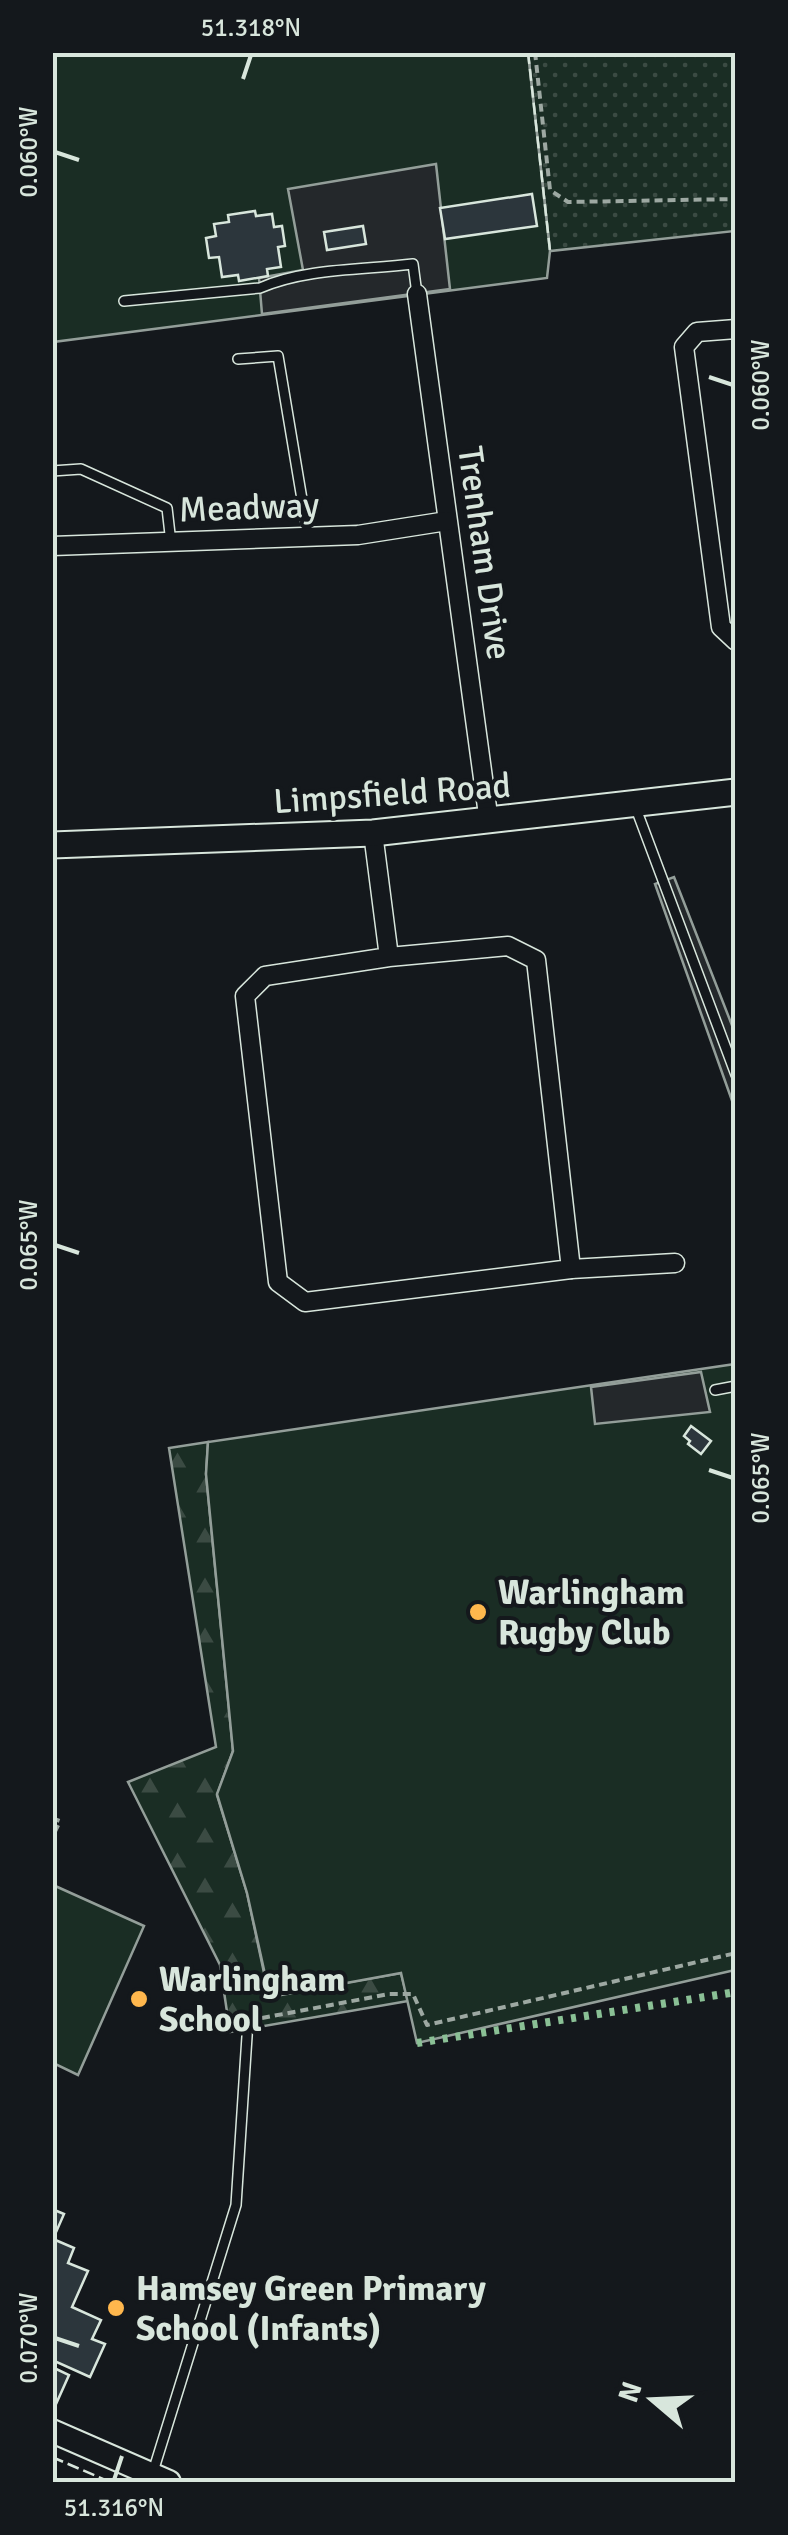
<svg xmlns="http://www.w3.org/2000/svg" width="788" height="2535" viewBox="0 0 788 2535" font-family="Signika,sans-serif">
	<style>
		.grass { fill: url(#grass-dots); stroke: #939e99; stroke-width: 2.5 }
		.forest { fill: url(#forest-firs); stroke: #939e99; stroke-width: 2.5 }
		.garden { fill: #1a2d24; stroke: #939e99; stroke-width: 2.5 }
		.parking { fill: #24282b; stroke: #939e99; stroke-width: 2.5 }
		.building { fill: #2c363c; stroke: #d8e6dc; stroke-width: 2.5 }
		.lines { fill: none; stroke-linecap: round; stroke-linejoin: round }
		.service-casing { stroke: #d8e6dc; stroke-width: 12 }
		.minor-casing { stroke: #d8e6dc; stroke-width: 21 }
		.tertiary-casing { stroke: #d8e6dc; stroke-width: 26 }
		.secondary-casing { stroke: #d8e6dc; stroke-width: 29 }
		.path { stroke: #9da8a2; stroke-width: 4; stroke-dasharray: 8 5; stroke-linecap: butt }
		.service { stroke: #14181c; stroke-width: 9 }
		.minor { stroke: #14181c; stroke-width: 18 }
		.tertiary { stroke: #14181c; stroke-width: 22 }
		.secondary { stroke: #14181c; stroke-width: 25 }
		.hedge { stroke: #8ac095; stroke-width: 8; stroke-dasharray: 5 8; stroke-linecap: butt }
		.fence { stroke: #d8e6dc; stroke-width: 2.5; stroke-dasharray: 12 5; stroke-linecap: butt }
		.ticks { fill: none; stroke: #d8e6dc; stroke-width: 4 }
		.poi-dot { fill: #ffb74d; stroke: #14181c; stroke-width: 4 }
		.labels { text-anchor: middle; stroke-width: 8; stroke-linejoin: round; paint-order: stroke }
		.street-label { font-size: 35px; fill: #d8e6dc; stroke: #14181c }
		.poi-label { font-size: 35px; font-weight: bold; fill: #d8e6dc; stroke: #14181c; text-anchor: start }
		.neatline { fill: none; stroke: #d8e6dc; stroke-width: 4 }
		.ticks-label { font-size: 25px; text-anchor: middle; fill: #d8e6dc }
	</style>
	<defs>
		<pattern id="grass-dots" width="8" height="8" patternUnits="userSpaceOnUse" patternTransform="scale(2.5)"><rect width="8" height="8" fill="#1a2d24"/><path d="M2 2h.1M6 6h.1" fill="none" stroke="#3b4b43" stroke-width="1.8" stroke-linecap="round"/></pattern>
		<pattern id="forest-firs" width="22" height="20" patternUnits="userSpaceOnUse" patternTransform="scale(2.5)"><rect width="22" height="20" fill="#1a2d24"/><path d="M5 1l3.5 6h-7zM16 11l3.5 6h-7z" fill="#3b4b43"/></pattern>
	</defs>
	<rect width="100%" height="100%" fill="#14181c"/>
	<path class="grass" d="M528 53H735V231L550 251Z"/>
	<path class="forest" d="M208 1442 206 1474 233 1751 217 1795 247 1893 269 1996 401 1973 408 2001 230 2032 220 1965 128 1782 216 1747 169 1448Z"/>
	<g class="garden">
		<path d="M52 53H528L550 251 547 278 53 342Z"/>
		<path d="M735 1364V1970L417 2043 401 1973 270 1997 247 1893 217 1794 233 1751 206 1474 208 1442Z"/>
		<path d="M53 1885 144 1926 78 2075 53 2063Z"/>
	</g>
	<g class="parking">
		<path d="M436 164 450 289 262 314 259 278 303 270 288 189Z"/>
		<path d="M674 877 735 1033V1109L655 884Z"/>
		<path d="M701 1372 710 1412 595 1424 591 1387Z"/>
	</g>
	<g class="building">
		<path d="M532 194 537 226 445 239 440 208Z"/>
		<path d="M255 211 256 216 272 214 274 227 282 226 285 246 278 247 281 267 267 269 268 276 239 281 238 275 222 277 219 257 209 258 206 238 216 236 214 224 229 222 228 215Z"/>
		<path d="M363 226 366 244 327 250 324 232Z"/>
		<path d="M691 1426 711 1441 701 1454 688 1444 690 1441 684 1436Z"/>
		<path d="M52 2209 64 2214 53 2239 74 2248 68 2263 88 2271 72 2307 101 2320 92 2339 105 2344 90 2377 52 2360Z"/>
		<path d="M52 2367 69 2375 52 2413Z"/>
	</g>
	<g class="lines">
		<g class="service-casing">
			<g id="service">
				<path d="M124 301 260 288C305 268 364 270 413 264L417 294"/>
				<path d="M238 359 278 356 308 535"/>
				<path d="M52 471 81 469 167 508 171 543"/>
				<path d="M635 806 736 1075"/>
				<path d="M715 1390 736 1386"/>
				<path d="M152 2475 236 2205 248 2021"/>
			</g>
		</g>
		<g class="minor-casing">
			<g id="minor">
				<path d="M417 294 489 822"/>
				<path d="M736 329 697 332 684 347 721 627 736 641"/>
				<path d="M52 546 358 535 447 521"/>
				<path d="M373 833 389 957 508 946 536 960 571 1269 305 1302 278 1282 245 996 265 976 389 957"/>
				<path d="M571 1269 675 1263"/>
			</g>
		</g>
		<g class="tertiary-casing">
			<path id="tertiary" d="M52 2431 169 2482"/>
		</g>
		<g class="secondary-casing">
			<path id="secondary" d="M52 845 373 833 736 792"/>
		</g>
		<g class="path">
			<path d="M535 52 550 190 568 202 736 199"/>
			<path d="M52 1818 60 1821 52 1838"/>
			<path d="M262 2018 389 1994H413L427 2025 736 1953"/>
		</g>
		<use href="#service" class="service"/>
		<use href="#minor" class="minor"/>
		<use href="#tertiary" class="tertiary"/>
		<use href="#secondary" class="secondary"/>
		<path class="hedge" d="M417 2043 736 1992"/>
		<g class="fence">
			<path d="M528 52 550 251"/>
			<path d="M52 2457 110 2482"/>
		</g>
	</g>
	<path class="ticks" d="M243 79 251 55M55 152 79 160M709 377 733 385M55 1245 79 1253M709 1470 733 1478M55 2338 79 2346M114 2480 122 2456"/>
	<g class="poi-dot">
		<circle cx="478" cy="1612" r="10"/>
		<circle cx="139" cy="1999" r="10"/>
		<circle cx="116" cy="2308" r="10"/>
	</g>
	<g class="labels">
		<g class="street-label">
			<text transform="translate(249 507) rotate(-2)" y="12">Meadway</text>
			<text transform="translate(485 553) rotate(82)" y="12">Trenham Drive</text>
			<text transform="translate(392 793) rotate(-4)" y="12">Limpsfield Road</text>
		</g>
		<g class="poi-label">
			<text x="498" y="1604">Warlingham<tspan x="498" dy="40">Rugby Club</tspan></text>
			<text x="159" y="1991">Warlingham<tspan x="159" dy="40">School</tspan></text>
			<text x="136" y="2300">Hamsey Green Primary<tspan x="136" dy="40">School (Infants)</tspan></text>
		</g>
	</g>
	<rect width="788" height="2535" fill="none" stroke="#14181c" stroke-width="110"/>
	<g transform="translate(653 2400) rotate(289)" stroke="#14181c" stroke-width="8" paint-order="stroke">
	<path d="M0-8L18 38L0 25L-18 38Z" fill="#d8e6dc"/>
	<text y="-15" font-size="28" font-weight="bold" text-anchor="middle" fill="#d8e6dc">N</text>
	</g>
	<rect x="55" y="55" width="678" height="2425" class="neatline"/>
	<g class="ticks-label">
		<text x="251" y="36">51.318°N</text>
		<text transform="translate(28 152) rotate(-90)" y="9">0.060°W</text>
		<text transform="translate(760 385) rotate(-90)" y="9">0.060°W</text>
		<text transform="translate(28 1245) rotate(-90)" y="9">0.065°W</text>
		<text transform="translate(760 1478) rotate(-90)" y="9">0.065°W</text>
		<text transform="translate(28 2338) rotate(-90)" y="9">0.070°W</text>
		<text x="114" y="2516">51.316°N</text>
	</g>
</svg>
